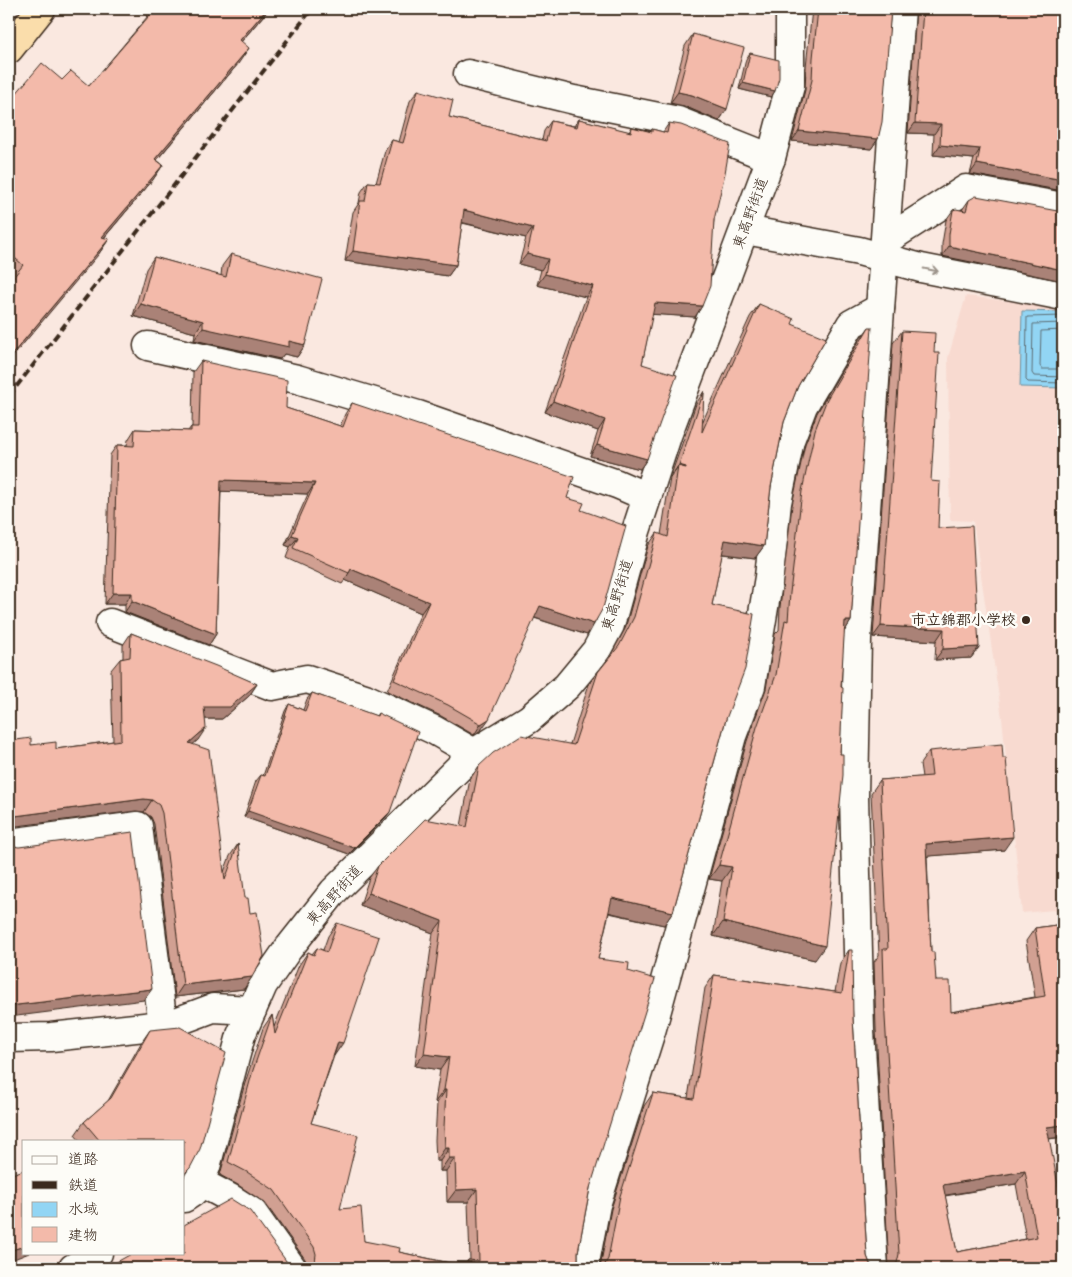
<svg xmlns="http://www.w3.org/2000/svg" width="1072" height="1277" viewBox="0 0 1072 1277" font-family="'Gochi Hand','Klee One',sans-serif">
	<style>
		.built { fill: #f8dad0 }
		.water { fill: #92d5f4; stroke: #6f919e }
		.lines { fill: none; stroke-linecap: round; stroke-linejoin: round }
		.shore { stroke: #5e6e74; stroke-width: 1 }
		.minor-casing { stroke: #3b2a1e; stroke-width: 31 }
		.highway-casing { stroke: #3b2a1e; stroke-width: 31 }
		.minor { stroke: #fdfcf7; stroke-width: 28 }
		.highway { stroke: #faddab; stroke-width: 28 }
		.rail { stroke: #3b2a1e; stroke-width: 4; stroke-dasharray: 8 4; stroke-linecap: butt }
		.wall { fill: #d1a092; stroke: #3b2a1e; fill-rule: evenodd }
		.shaded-wall { fill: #aa8277; stroke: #3b2a1e }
		.building { fill: #f3baaa; stroke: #3b2a1e; fill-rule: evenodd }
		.oneway { stroke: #9c938a }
		.poi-dot { fill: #3b2a1e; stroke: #fdfcf7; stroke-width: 2 }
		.labels { text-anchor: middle; stroke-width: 5; stroke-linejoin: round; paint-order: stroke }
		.street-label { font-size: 15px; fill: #3b2a1e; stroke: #fdfcf7 }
		.poi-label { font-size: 15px; font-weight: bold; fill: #3b2a1e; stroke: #fdfcf7; text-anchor: end }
	</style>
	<rect width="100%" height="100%" fill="#fae8e0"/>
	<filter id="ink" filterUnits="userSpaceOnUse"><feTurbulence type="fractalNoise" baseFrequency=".02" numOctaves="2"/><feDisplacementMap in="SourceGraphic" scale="10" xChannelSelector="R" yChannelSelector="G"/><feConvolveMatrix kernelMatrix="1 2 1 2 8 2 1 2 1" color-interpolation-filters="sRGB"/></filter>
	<g filter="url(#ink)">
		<path class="built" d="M966 296 1041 305 1063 307V909L1022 913 1002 718 973 521 950 520 948 358Z"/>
		<path class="water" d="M1022 311 1063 312V388L1020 387Z"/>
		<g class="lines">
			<g class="shore">
				<path d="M1063 316 1027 317 1026 380 1028 382 1063 383"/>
				<path d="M1063 323 1033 324 1032 373 1034 376 1063 377"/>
				<path d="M1063 330 1041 331 1040 366 1042 369H1063"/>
			</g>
			<g class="minor-casing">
				<g id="minor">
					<path d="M468 74 574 100 678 121 771 158"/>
					<path d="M745 230 859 251 921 268 1063 296"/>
					<path d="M885 241 966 189 1063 207"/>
					<path d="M148 346 297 379 418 415 617 484 647 497"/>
					<path d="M110 623 272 686 307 679 365 698 434 730 474 753"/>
					<path d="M9 843 138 826 163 1025"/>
					<path d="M9 1038 51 1037 163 1025 173 1023 213 1008 252 1010"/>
					<path d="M198 1181 230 1198 252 1212 292 1268"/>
					<path d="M184 1198 193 1192 206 1167 241 1035 263 985 288 949 334 891 474 753 529 719 567 686 596 651 610 625 636 531 668 433 771 158 790 86V9"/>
					<path d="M73 1268 98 1253"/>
					<path d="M584 1268 596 1205 652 1028 732 736 751 686 769 577 777 503 790 440 803 406 851 324 880 308"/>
					<path d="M874 1268 860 1030 854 796 857 639 901 9"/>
				</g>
			</g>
			<g class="highway-casing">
				<path id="highway" d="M9 49 41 9"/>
			</g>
			<use href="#minor" class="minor"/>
			<use href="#highway" class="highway"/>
			<path class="rail" d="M9 396 312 9"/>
		</g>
		<g class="wall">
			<path d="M140 9H269L241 42 238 64 157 160 163 165 152 181 104 238 109 239 98 255 11 280 9 278V102L62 80 89 86 148 16Z"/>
			<path d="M812 9H891L878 139 871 149 792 141 805 90 806 67Z"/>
			<path d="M916 9H1063V191L970 174 974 159 933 155 934 134 908 133Z"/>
			<path d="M693 34 727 109 719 121 684 106 670 103 685 46Z"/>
			<path d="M750 53 775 91 771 97 739 89 746 59Z"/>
			<path d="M418 90 449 117 542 140 544 131 551 121 574 126 579 119 629 132 632 127 650 132 652 129 663 132 669 123 714 220 702 306 695 317 652 314 642 364 647 459 640 469 590 456 598 431 545 412 586 297 537 285 541 270 519 264 526 238 462 223 456 265 448 276 345 261 353 212 359 203 361 192 368 182 376 183 385 151 392 140 399 142 410 101Z"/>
			<path d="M969 200 1063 212V281L942 256V244L946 220 953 210H962Z"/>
			<path d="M231 254 305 345 297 357 284 354 280 359 194 340 195 333 133 316 146 269 154 257 221 276 222 266Z"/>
			<path d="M759 304 792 324 798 386 784 422 771 487 764 546 755 558 722 554 712 605 726 719 673 912 664 925 609 913 598 959 590 1188 578 1252V1261L583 1267 585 1268H307L305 1259 265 1203 238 1185 220 1175 245 1083 263 1028 272 1015 274 1027 299 965 308 952 312 954 317 948 323 950 328 936 337 923 334 1056 311 1123 340 1209 364 1241 399 1252 464 1266 468 1260H470L468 1202H447L446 1171H440V1161H436L435 1140 437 1103 435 1102 440 1070 415 1066 433 933 360 905 369 878 378 866 461 826 470 779 479 766 570 744 589 684 598 672 612 653 625 629 648 546 657 533 661 535 670 478 696 404 704 391 702 423 750 317Z"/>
			<path d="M869 327 851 621 844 632 815 960 713 936 722 881 709 879 747 741 766 689 775 634 779 630 780 607 792 505 805 444 817 413 859 341Z"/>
			<path d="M902 331 931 481 938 528 979 647 971 658 935 660 936 641 873 637 893 343Z"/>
			<path d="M201 361 286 408 340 426 345 414 352 403 567 498 581 510 587 635 534 618 481 730 474 735 441 716 387 691 421 613 345 580 342 584 286 558 290 547 285 545 308 494 221 491 216 634 209 645 125 612V604H105L110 455 117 445H127L128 440 135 429 188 431 191 427H192L193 372Z"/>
			<path d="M131 633 257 684 249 696 222 719H205L198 740 192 744 224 872 230 856 238 844 252 977 244 989 175 997 154 824 151 817 144 812 136 811 31 745 56 749 113 741 111 670 120 659 123 658V645Z"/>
			<path d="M312 693 376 716 378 713 390 812 385 818 349 854 244 817 256 781 261 775 263 776 285 711 289 704 303 710 307 699Z"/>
			<path d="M929 751 1004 850 927 856 931 952 936 981 951 1012 1035 997 1026 941 1035 928 1063 924V1137L1049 1139 1063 1268H889L876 1029 874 962 879 955 871 793 880 780 922 777 920 764ZM1016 1184 1026 1239 957 1252 945 1196Z"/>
			<path d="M849 950 867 1256 870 1264 875 1268H600L611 1209 644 1106 653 1093 688 1098 705 988 714 975 835 992 840 963Z"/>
			<path d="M150 1030 184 1141H80L75 1135 84 1122 108 1101 141 1043Z"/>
		</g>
		<g class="shaded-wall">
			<path d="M267 9H269L229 56 240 40Z"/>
			<path d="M249 48 238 64 144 175 155 159Z"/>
			<path d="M743 83 775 91 771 97 739 89Z"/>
			<path d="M678 92 692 95 727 109 719 121 684 106 670 103Z"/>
			<path d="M915 123 941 124 934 134 908 133Z"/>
			<path d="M799 131 878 139 871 149 792 141Z"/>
			<path d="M940 145 980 149 974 159 933 155Z"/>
			<path d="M977 164 1063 180V191L970 174Z"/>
			<path d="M163 165 152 181 91 253 102 237Z"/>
			<path d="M464 210 533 228 526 238 456 221Z"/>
			<path d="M109 239 98 255 9 361V358Z"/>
			<path d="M949 246 1063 270V281L942 256Z"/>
			<path d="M353 251 456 265 448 276 345 261Z"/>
			<path d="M527 254 548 259 541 270 519 264Z"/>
			<path d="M545 274 593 286 586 297 537 285Z"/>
			<path d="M655 303 702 306 695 317 647 314Z"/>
			<path d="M141 304 203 321 195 333 133 316Z"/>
			<path d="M203 328 289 341 305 345 297 357 284 354 280 359 194 340Z"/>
			<path d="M553 401 605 420 598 431 545 412Z"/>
			<path d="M597 445 647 459 640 469 590 456Z"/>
			<path d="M679 465 686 467 677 480 678 466 670 478Z"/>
			<path d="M221 480 315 483 308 494 213 491Z"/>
			<path d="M292 535 298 537 290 547 285 545Z"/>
			<path d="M725 540 764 546 755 558 716 553Z"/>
			<path d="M351 569 429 602 421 613 345 580Z"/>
			<path d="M113 593H132L125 604H105Z"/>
			<path d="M132 601 216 634 209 645 125 612Z"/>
			<path d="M540 606 594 624 587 635 532 617Z"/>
			<path d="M845 621H851L842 635Z"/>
			<path d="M881 626 944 629 936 641 873 637Z"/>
			<path d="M979 647 971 658 935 660 943 649Z"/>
			<path d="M257 684 249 696 222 719H195L204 707Z"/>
			<path d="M489 719 481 730 474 735 481 724Z"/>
			<path d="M206 728 198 740 181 755 189 743Z"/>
			<path d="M144 799 152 800 144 812 136 811 9 827V819L15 816Z"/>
			<path d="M248 811 390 812 385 818 349 854 244 817Z"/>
			<path d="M1013 837 1004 850 918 857 926 844Z"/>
			<path d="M719 865 732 867 722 881 709 879Z"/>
			<path d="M369 893 442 921 433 933 360 905Z"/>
			<path d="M612 898 673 912 664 925 603 911Z"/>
			<path d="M723 922 825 946 815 960 713 936Z"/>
			<path d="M252 977 244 989 175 997 183 985Z"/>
			<path d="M152 989 144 1000 9 1017V1006Z"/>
			<path d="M338 1042 343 1043 334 1056Z"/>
			<path d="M424 1054 449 1057 440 1070 415 1066Z"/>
			<path d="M444 1090H446L437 1103 435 1102Z"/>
			<path d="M1063 1125V1137L1038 1140 1047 1127Z"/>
			<path d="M445 1148H449L440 1161H436Z"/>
			<path d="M449 1158H455L446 1171H440Z"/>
			<path d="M1025 1171 1016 1184 934 1197 943 1185Z"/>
			<path d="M477 1189 468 1202H447L456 1190Z"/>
			<path d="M24 1246V1253H29L9 1261V1251Z"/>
		</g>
		<g class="building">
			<path d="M155 9H267L240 40 249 48 155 159 163 165 102 237 109 239 9 358V283L23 265 9 253V102L42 63 62 80 71 71 89 86Z"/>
			<path d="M818 9H891L882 122 878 139 799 131 812 80 813 58Z"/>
			<path d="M923 9H1063V180L977 164 980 149 940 145 941 124 915 123Z"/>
			<path d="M693 34 744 48 727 109 692 95 678 92Z"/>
			<path d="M750 53 779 60V78L775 91 743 83Z"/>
			<path d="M418 90 453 100 449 117 546 141 551 121 577 127 579 119 631 132 632 127 652 132V129L667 133 669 123 681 125 730 144 725 173 714 220 710 286 702 306 655 303 642 364 677 375 647 459 597 445 605 420 553 401 593 286 545 274 548 259 527 254 533 228 464 210 456 265 353 251 360 201H365L368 182 380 183 392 140 403 143Z"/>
			<path d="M976 196 1063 212V270L949 246V234L953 210 956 209 966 211 969 200Z"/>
			<path d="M231 254 322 279 305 345 289 341V347L203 328V321L141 304 154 257 226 277Z"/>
			<path d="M759 304 794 319 792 324 826 338 798 386 784 422 771 487 764 546 725 540 712 605 754 614 745 669 726 719 673 912 612 898 598 959 629 963 628 971 655 979 590 1188 578 1252V1261L583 1267 585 1268H309H310L315 1262 316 1254 314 1247 274 1190 247 1172 228 1162 253 1070 272 1015 275 1034 308 952 314 955 317 948 327 952 337 923 379 937 343 1043 338 1042 311 1123 358 1135 340 1209 361 1207 364 1241 400 1248 399 1252 467 1267 468 1260 479 1261 477 1189 456 1190 455 1158H449V1148H445L444 1127 446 1090H444L449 1057 424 1054 442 921 369 893 378 866 425 819 467 827 479 766 493 753 521 735 574 745 598 672 619 646 634 617 657 533 668 537 678 466 686 468V467L679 465 704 391 702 432Z"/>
			<path d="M869 327H872L851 621H845L841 687 843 688 840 754H843V775L825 946 723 922 732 867 719 865 757 727 776 675 785 620 788 621 790 593 802 491 815 430 827 399Z"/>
			<path d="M902 331 935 333 934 353H939L931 481 940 482 938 528 972 526 979 647 943 649 944 629 881 626Z"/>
			<path d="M201 361 287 380 286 408 343 427 352 403 574 477 567 498 584 503 581 510 626 526 603 608 594 624 540 606 489 719 481 724 448 705 394 680 429 602 351 569 349 573 293 548 298 537 292 535 315 483 221 480 216 634 132 601V593H113L117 445 134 446 135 429 191 431V427H199Z"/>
			<path d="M131 633 216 666 257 684 230 707H204L206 728 189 743 209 750 225 880 238 844 245 898H248L250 913 257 912 264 956 252 977 183 985 162 813 159 805 152 800 144 799 15 816 9 819V741L31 738V745L56 742V749L121 740 120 659 130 657Z"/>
			<path d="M312 693 377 716 378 713 418 732 390 812 354 848 248 811 261 775 265 776 289 704 305 711Z"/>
			<path d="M1002 744 1003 758H1006L1013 837 926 844 931 952H934L936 981H950L951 1012 1045 996 1035 928 1063 924V1125L1047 1127 1063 1211V1268H891L897 1263 899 1254 885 1017 883 949H888L880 780 932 776 929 751ZM1025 1171 1037 1237 957 1252 943 1185Z"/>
			<path d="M133 832 152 989 9 1006V844L12 846 19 847Z"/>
			<path d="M849 950H852L853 1018 867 1256 870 1264 875 1268H601L604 1266 608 1259 620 1196 653 1093 694 1099 714 975 842 993Z"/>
			<path d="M180 1027 226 1053 200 1149 190 1168 184 1174V1141H100L84 1122 111 1098 150 1030Z"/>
			<path d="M24 1170V1246L9 1251V1175Z"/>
			<path d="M231 1199 250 1211 289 1265 293 1268H106L133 1253H184V1225Z"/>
		</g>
		<defs><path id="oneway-shaft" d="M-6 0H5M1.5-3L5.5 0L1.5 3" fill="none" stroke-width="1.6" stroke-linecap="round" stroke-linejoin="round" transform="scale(1.25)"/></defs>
		<use class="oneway" href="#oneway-shaft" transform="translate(931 270) rotate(11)"/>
	</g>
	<circle class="poi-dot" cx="1026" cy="620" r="5"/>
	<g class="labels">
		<g class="street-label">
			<text transform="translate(750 213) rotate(-70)" y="5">東高野街道</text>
			<text transform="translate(617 595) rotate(-73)" y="5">東高野街道</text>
			<text transform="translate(334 895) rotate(-48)" y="5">東高野街道</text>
		</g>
		<g class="poi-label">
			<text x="1016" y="625">市立錦郡小学校</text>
		</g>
	</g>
	<rect width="1072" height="1277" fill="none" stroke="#fdfcf7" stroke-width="30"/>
	<rect x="15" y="15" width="1042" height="1247" fill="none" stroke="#3b2a1e" stroke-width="2" filter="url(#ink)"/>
	<rect x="22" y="1140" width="162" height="115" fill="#fdfcf7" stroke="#afa8a0"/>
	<rect x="32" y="1156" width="25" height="8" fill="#fdfcf7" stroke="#afa8a0"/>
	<text x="68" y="1164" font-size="15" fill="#3b2a1e">道路</text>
	<rect x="32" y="1181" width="25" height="8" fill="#3b2a1e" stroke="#afa8a0"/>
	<text x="68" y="1190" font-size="15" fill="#3b2a1e">鉄道</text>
	<rect x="32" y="1202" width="25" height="15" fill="#92d5f4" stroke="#afa8a0"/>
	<text x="68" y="1214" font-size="15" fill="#3b2a1e">水域</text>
	<rect x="32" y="1227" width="25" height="15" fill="#f3baaa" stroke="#afa8a0"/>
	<text x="68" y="1240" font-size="15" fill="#3b2a1e">建物</text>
</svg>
